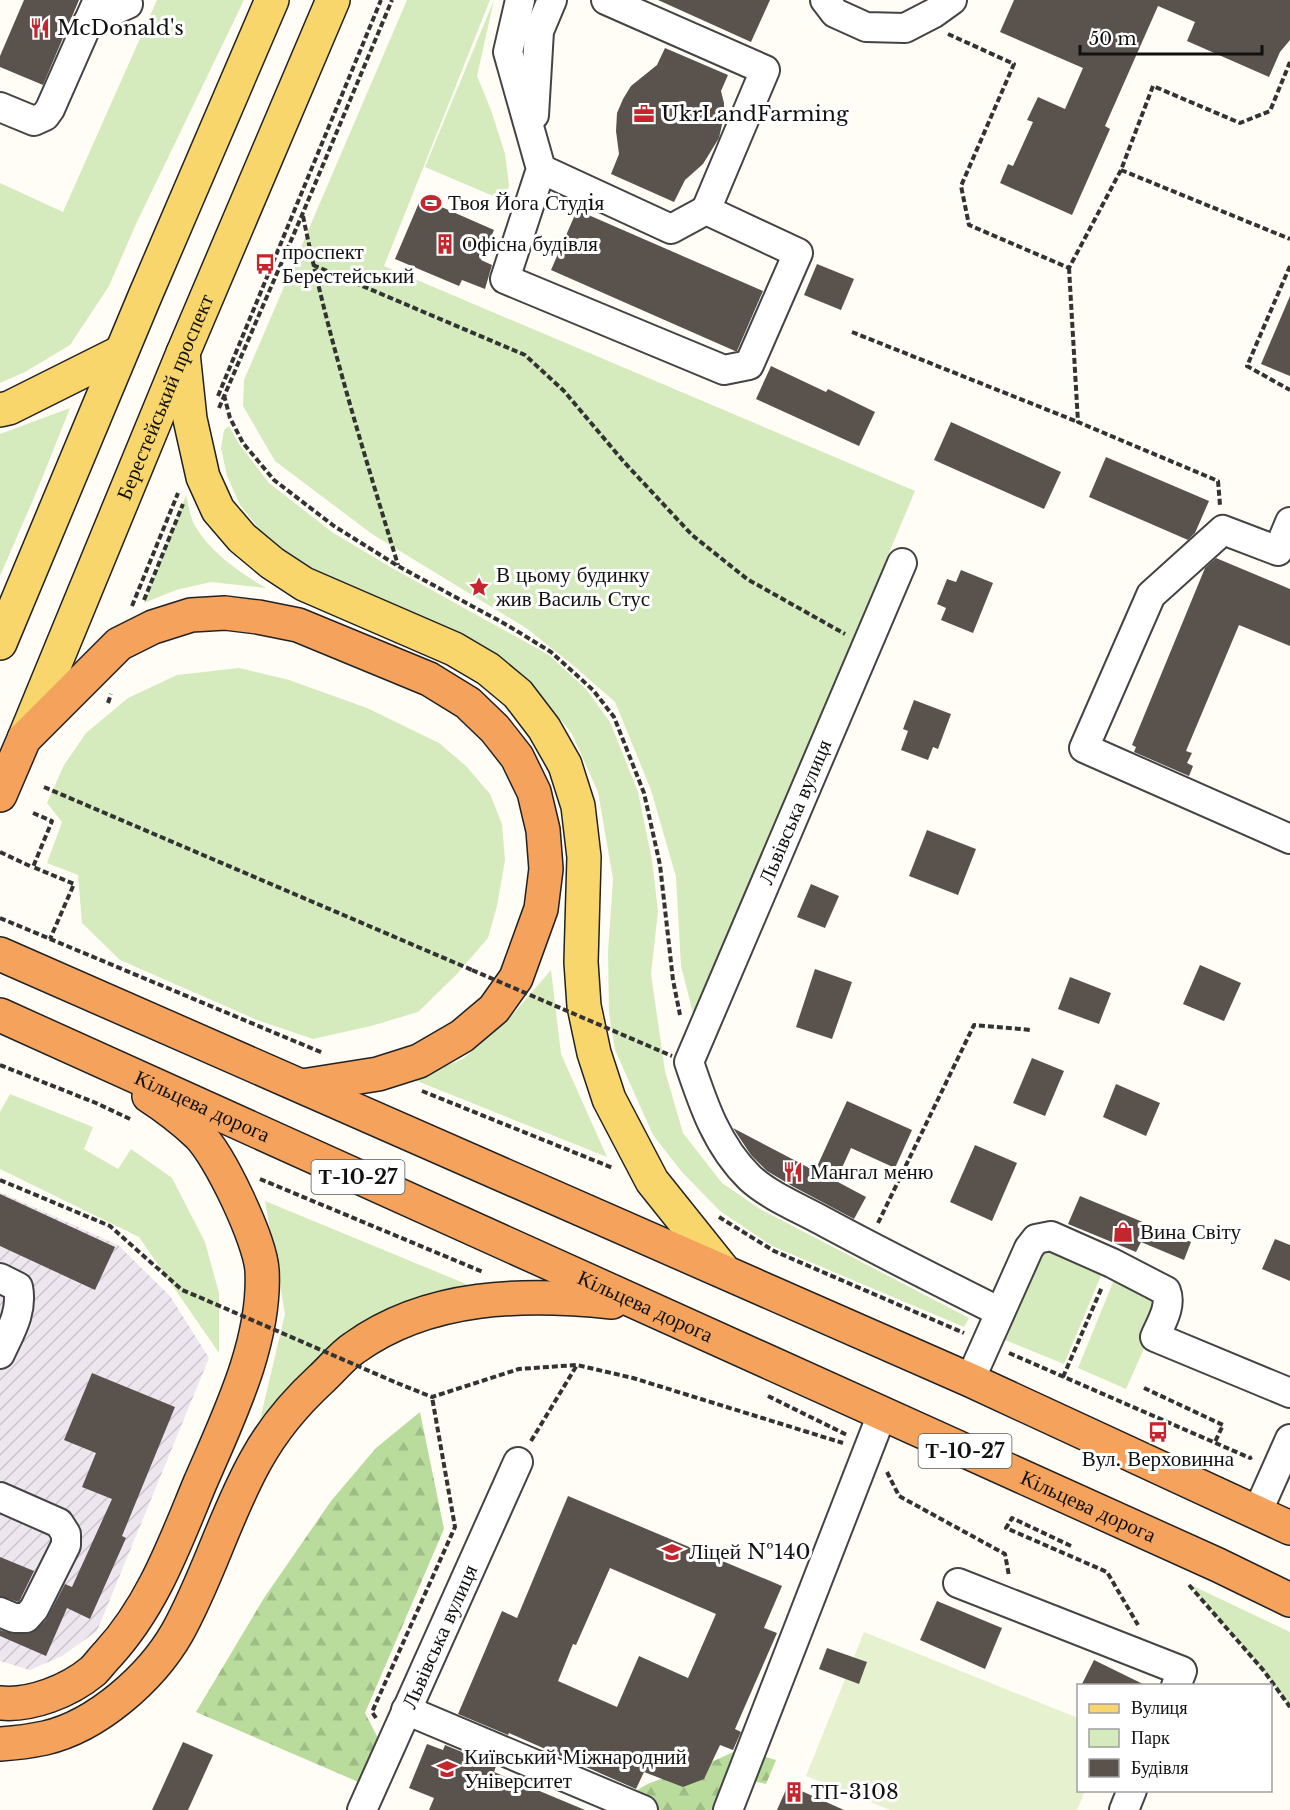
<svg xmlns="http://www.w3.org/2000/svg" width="1290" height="1810" viewBox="0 0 1290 1810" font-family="'Libre Baskerville',serif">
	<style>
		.industrial { fill: url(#industrial-furrows) }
		.green { fill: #d5ebbd }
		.forest { fill: url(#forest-firs) }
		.pitch { fill: #e6f2cf }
		.building { fill: #5a524d; fill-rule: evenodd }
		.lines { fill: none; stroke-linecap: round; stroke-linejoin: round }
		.minor-casing { stroke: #444; stroke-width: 32 }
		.major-casing { stroke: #222; stroke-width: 36 }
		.highway-casing { stroke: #222; stroke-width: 36 }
		.path { stroke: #333; stroke-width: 4; stroke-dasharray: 6 3; stroke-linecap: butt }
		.minor { stroke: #fff; stroke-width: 28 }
		.major { stroke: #f9d66b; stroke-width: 33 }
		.highway { stroke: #f5a25d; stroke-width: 33 }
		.path-bridge { stroke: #333; stroke-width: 4; stroke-dasharray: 6 3; stroke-linecap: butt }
		.labels { text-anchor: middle; stroke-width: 6; stroke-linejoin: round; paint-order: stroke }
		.shield { fill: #fff; stroke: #585858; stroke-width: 1.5 }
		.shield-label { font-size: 20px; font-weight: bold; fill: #111 }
		.poi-label { font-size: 21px; fill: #111; stroke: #fff; text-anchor: start }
		.street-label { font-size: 21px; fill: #111; stroke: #fff }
	</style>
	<defs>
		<pattern id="industrial-furrows" width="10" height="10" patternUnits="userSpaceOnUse" patternTransform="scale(1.5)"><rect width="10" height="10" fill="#eee6ef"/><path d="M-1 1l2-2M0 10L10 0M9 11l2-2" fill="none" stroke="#cbc4cc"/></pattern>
		<pattern id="forest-firs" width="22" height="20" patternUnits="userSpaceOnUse" patternTransform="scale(1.5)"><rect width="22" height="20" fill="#b9dc9c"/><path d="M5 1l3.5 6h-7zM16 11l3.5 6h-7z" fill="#9ebc85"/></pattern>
	</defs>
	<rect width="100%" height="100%" fill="#fffdf5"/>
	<path class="industrial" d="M0 1192 118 1245 170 1296 209 1358 97 1631 62 1656 30 1670 0 1661Z"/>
	<g class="green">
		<path d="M157 0H244L136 224 109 286 70 345 25 372 0 383V183L63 212Z"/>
		<path d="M407 0H490L384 266 915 491 694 1017 681 966 676 877 651 790 615 702 574 666 526 628 372 534 275 461 243 406 244 380Z"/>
		<path d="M494 0 477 76 491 110 505 154 509 185 505 201 425 167Z"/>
		<path d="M70 408 39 486 0 576V434Z"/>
		<path d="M229 426 239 444 269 483 332 532 392 568 549 655 586 689 610 722 638 792 652 860 658 911 651 974 665 1071 683 1133 722 1183 760 1209 969 1318 964 1327 772 1246 720 1211 681 1171 653 1135 615 1050 609 1013 608 952 613 879 598 792 572 734 536 689 500 660 307 570 266 537 240 505 227 476 221 448 224 430Z"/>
		<path d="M186 495C188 503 190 514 193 522 208 551 239 572 266 588L211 582 176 590 144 603Z"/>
		<path d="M239 668 289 680 367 708 439 743 466 766 490 794 502 824 505 860 497 906 488 938 456 975 418 1012 371 1026 313 1039 257 1020 120 960 82 923 78 875 47 863 62 822 47 803 64 765 86 733 128 698 177 675Z"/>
		<path d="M551 970 561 1054 607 1157 412 1079 463 1059 507 1021Z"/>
		<path d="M10 1094 93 1127 84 1149 118 1169 131 1149 172 1178 205 1242 219 1293V1353L139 1237 0 1169V1112Z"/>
		<path d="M265 1201 471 1286 339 1340 259 1424 285 1314Z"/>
		<path d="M1042 1247 1103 1271 1064 1364 995 1336Z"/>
		<path d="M1116 1275 1156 1292 1162 1308 1126 1389 1078 1368Z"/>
		<path d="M1189 1584 1290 1632V1707L1264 1671Z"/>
	</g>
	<g class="forest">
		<path d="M420 1412 444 1529 365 1713 381 1744 363 1784 196 1712 264 1598 331 1501 376 1448Z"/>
		<path d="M740 1749 776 1760 766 1784 753 1781 738 1810H619C637 1781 661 1780 691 1770 708 1764 724 1756 740 1749Z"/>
	</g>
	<path class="pitch" d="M864 1632 1078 1718V1790L1085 1791 1077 1810H890L806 1776Z"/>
	<g class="building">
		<path d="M24 0H79L43 85 0 67V56Z"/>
		<path d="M658 0H770L751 42Z"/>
		<path d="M1014 0H1290V40L1280 52 1269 77 1187 41 1195 22 1158 6 1105 126 1110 129 1072 215 1000 183 1008 164 1013 166 1033 122 1027 120 1038 97 1065 109 1083 68 1000 32Z"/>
		<path d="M665 48 728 75 721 91 724 103V116L719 138 703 164 685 180 674 202 611 174 619 154 616 131 617 113 623 99 631 86 657 65Z"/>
		<path d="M421 198 494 230 481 260 492 265 485 289 462 280 459 286 395 259Z"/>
		<path d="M577 210 763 291 737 351H735L551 270Z"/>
		<path d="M817 264 854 279 841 310 804 295Z"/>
		<path d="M1290 296V376L1261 364Z"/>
		<path d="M771 366 826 392 828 389 875 412 859 446 756 399Z"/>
		<path d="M951 422 1061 472 1044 509 934 460Z"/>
		<path d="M1106 457 1209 501 1195 533 1188 540 1089 497Z"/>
		<path d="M1216 558 1290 589V646L1239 625 1186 751 1192 753 1187 763 1193 766 1189 776 1134 752 1136 747 1132 745 1205 568Z"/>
		<path d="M961 570 993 583 973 633 941 620 946 608 937 604 947 579 956 582Z"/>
		<path d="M914 700 951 714 938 749 933 747 928 760 901 750 908 731 903 729Z"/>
		<path d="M927 830 976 849 958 895 909 876Z"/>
		<path d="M811 884 839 896 825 928 797 917Z"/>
		<path d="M1200 965 1241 983 1224 1021 1183 1004Z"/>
		<path d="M815 969 852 982 832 1039 796 1027Z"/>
		<path d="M1070 977 1111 993 1099 1024 1058 1009Z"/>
		<path d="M1032 1058 1064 1071 1045 1116 1013 1103Z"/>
		<path d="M1116 1084 1160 1103 1146 1136 1103 1117Z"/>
		<path d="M847 1101 912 1130 895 1168 851 1148 836 1181 866 1197 854 1219 792 1186 767 1171 751 1155 733 1128 815 1171Z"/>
		<path d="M975 1145 1017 1163 992 1221 950 1202Z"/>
		<path d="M0 1194 115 1247 95 1290 0 1246Z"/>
		<path d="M1080 1196 1191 1242 1184 1260 1141 1242 1136 1252 1068 1224Z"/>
		<path d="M1275 1239 1290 1245V1281L1262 1269Z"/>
		<path d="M92 1373 175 1407 122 1536 126 1538 90 1619 67 1608 46 1656 0 1636V1630L14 1634 32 1633 46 1620 65 1584 72 1587 112 1499 82 1487 96 1453 64 1440Z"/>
		<path d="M568 1496 782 1586 764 1628 777 1633 735 1729 741 1732 733 1750 720 1745 704 1779 683 1787 644 1772 636 1789 509 1733 508 1735 458 1714 502 1611 517 1618ZM610 1568 716 1614 688 1678 639 1656 617 1707 558 1681 573 1644 576 1645Z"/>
		<path d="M0 1557 34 1571 19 1602 0 1596Z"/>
		<path d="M937 1601 1002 1628 985 1669 920 1640Z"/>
		<path d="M827 1648 867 1662 859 1684 819 1669Z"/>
		<path d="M1094 1660 1147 1686H1081Z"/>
		<path d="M183 1742 213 1755 188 1810H152Z"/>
		<path d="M427 1744 443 1750 445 1745 496 1766 494 1772 585 1810H429L434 1798 409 1788Z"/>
		<path d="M788 1785 844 1810H777Z"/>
	</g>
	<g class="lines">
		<g class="minor-casing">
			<g id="minor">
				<path d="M520 0 508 52 541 169 505 279 724 370 749 365 798 253 706 210 671 229 541 169"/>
				<path d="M606 0 765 70 706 210"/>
				<path d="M825 0 835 13 866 27 905 28 934 13 952 0"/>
				<path d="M88 22 128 4"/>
				<path d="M0 107 34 121 45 116 50 109 98 0"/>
				<path d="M534 115 539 31 552 0"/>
				<path d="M1290 522 1278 551 1223 530 1151 595 1084 748 1290 839"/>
				<path d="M902 563 689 1062C703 1104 717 1146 750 1178 768 1195 799 1208 821 1220 880 1252 940 1282 1000 1312"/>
				<path d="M0 1278 18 1287C23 1312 10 1332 0 1354"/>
				<path d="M970 1380 1029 1248 1036 1239 1051 1236 1112 1263 1166 1291C1172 1306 1161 1323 1155 1337L1290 1393"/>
				<path d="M0 1497 59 1523 66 1534V1545L34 1609 26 1618H14L0 1612"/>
				<path d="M1257 1513 1290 1439"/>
				<path d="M958 1583 1182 1671 1176 1686"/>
				<path d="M406 1710 643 1810"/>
				<path id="s1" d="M362 1810 518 1462"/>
				<path d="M728 1810 882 1414"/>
				<path d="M1124 1810 1132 1790"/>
			</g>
		</g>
		<g class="major-casing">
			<g id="major">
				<path d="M183 353 190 419 203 477 218 510 242 538 272 563 304 584 454 649 488 669 518 694 544 728 565 765 578 806 584 857 581 962 584 1006 594 1053 609 1099 652 1181 724 1271"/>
				<path d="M0 410 9 408 121 352"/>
				<path d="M0 643 145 296 272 0"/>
				<path id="s2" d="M24 739 183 353 333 0"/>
			</g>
		</g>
		<g class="highway-casing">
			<g id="highway">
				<path d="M0 795 24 739 119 644 153 627 191 615 225 613 258 617 298 625 429 679 468 703 495 729 517 757 534 792 543 830 546 869 541 909 516 978 494 1009 462 1036 419 1061 378 1074 302 1086"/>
				<path d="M0 954 970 1380 1290 1528"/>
				<path id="s3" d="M0 1015 1218 1565 1290 1600"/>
				<path d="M0 1703C31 1706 69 1691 93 1671 98 1666 103 1659 108 1654 153 1605 175 1543 200 1483 228 1418 266 1342 262 1270 260 1240 220 1156 199 1135 184 1121 166 1107 149 1096"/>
				<path d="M0 1744C15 1743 31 1741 45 1738 97 1726 151 1678 177 1633 208 1578 225 1515 256 1460 273 1429 296 1402 321 1379 332 1369 342 1356 354 1348 429 1294 524 1293 612 1302"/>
			</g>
		</g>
		<g class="path">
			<path d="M948 34 1014 64 961 186 969 225 1069 268 1121 170 1153 86 1240 123 1270 111 1290 62"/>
			<path d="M1121 170 1290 239"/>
			<path d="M303 216C327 334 363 450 398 565"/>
			<path d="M313 265 525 355 564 391 624 462 692 535 747 579 845 634"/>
			<path d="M1290 266 1247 366 1290 390"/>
			<path d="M1069 268 1078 422 1218 481 1220 505"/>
			<path d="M852 332 1078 422"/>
			<path d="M224 395 230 418 243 443 274 480 334 526 398 566 507 625 551 652 593 690 614 717 644 793 660 865 673 980 680 1015"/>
			<path d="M218 396 381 0"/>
			<path d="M219 408 302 215 392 0"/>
			<path d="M144 600 183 504"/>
			<path d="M132 606 178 493"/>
			<path d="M108 703 111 694"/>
			<path d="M44 787 472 970"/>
			<path d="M33 813 52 821 33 867 74 884 50 939"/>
			<path d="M0 852 32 867"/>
			<path d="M0 918 323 1053"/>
			<path d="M0 1065 96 1103 130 1119"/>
			<path d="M422 1091 613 1168"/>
			<path d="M260 1179 483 1272"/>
			<path d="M0 1180 110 1226 182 1290 199 1297"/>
			<path d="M719 1217 774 1251 964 1333"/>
			<path d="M878 1223 974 1025 1031 1030"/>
			<path d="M1009 1353 1250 1458 1252 1457"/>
			<path d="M1063 1377 1102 1287"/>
			<path d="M397 1383 432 1397 519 1369 577 1365 633 1378 843 1443"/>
			<path d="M1144 1388 1223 1425 1215 1442"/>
			<path d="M768 1396 847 1435"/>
			<path d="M531 1441 577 1365"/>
			<path d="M887 1472 899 1496 1005 1554 1009 1576"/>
			<path d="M1071 1546 1012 1518 1006 1528 1107 1572 1138 1625"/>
			<path d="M1189 1585 1264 1671 1290 1707"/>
			<path d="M376 1718 372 1712 455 1527 432 1397"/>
		</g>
		<use href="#minor" class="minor"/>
		<use href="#major" class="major"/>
		<use href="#highway" class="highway"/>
		<g class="path-bridge">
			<path d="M472 970 672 1056"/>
			<path d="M199 1297 397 1383"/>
		</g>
	</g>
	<defs>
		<g id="restaurant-bare" transform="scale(1.62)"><path d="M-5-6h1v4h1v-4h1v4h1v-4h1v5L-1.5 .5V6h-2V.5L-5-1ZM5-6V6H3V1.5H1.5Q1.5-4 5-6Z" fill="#c4262e" stroke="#fff" stroke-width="2.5" paint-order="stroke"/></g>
		<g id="office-bare" transform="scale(1.62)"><path d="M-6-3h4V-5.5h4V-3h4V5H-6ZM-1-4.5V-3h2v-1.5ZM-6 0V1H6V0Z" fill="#c4262e" stroke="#fff" stroke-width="2.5" paint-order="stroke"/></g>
		<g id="stadium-bare" transform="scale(1.62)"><path d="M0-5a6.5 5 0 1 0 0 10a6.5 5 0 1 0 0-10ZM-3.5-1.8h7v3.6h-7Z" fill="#c4262e" stroke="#fff" stroke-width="2.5" paint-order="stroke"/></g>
		<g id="building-bare" transform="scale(1.62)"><path d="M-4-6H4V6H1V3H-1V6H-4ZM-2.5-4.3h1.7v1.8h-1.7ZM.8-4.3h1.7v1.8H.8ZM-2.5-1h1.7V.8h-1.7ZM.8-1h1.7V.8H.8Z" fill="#c4262e" stroke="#fff" stroke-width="2.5" paint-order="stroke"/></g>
		<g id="bus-bare" transform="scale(1.62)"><path d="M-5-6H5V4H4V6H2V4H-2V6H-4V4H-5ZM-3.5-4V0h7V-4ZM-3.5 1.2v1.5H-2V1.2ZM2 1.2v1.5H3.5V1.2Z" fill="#c4262e" stroke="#fff" stroke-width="2.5" paint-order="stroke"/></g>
		<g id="sight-bare" transform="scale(1.62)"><path d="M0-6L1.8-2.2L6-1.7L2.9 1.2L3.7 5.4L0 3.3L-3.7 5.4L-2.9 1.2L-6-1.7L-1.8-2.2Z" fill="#c4262e" stroke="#fff" stroke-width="2.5" paint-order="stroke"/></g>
		<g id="shop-bare" transform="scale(1.62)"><path d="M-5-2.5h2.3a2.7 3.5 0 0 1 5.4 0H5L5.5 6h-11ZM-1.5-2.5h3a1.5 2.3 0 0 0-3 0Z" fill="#c4262e" stroke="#fff" stroke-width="2.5" paint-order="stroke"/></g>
		<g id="school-bare" transform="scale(1.62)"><path d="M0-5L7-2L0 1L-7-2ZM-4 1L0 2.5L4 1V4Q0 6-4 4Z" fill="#c4262e" stroke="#fff" stroke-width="2.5" paint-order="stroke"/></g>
		<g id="university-bare" transform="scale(1.62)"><path d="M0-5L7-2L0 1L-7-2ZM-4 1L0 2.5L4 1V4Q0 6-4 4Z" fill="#c4262e" stroke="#fff" stroke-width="2.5" paint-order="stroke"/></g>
	</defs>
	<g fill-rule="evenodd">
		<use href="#restaurant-bare" x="40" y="28"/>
		<use href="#office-bare" x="644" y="114"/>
		<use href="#stadium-bare" x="431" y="203"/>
		<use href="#building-bare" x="445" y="244"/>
		<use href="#bus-bare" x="265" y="264"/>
		<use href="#sight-bare" x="479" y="587"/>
		<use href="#restaurant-bare" x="793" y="1172"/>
		<use href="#shop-bare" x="1123" y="1232"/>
		<use href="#bus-bare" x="1158" y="1432"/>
		<use href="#school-bare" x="672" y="1552"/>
		<use href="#university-bare" x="447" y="1769"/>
		<use href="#building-bare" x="794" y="1792"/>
	</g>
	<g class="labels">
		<g class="shield">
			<rect x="311.5" y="1160" width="93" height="34" rx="4.5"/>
			<rect x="918.5" y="1434" width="93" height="34" rx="4.5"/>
		</g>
		<g class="shield-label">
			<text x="358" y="1184">Т-10-27</text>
			<text x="965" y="1458">Т-10-27</text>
		</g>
		<g class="poi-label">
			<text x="57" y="35">McDonald's</text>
			<text x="661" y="121">UkrLandFarming</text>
			<text x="448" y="210">Твоя Йога Студiя</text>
			<text x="462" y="251">Офісна будівля</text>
			<text x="282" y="259">проспект<tspan x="282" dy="24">Берестейський</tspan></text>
			<text x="496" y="582">В цьому будинку<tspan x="496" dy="24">жив Василь Стус</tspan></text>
			<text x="810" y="1179">Мангал меню</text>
			<text x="1140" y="1239">Вина Світу</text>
			<text x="1158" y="1466" text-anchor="middle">Вул. Верховинна</text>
			<text x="689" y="1559">Ліцей №140</text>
			<text x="464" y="1764">Київський Міжнародний<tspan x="464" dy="24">Університет</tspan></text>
			<text x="811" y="1799">ТП-3108</text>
		</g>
		<g class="street-label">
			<text dy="7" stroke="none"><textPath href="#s2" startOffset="370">Берестейський проспект</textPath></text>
			<text transform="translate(795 812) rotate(-67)" y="7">Львівська вулиця</text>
			<text dy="7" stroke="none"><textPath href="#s3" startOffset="222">Кільцева дорога</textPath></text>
			<text dy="7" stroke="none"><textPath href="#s3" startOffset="708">Кільцева дорога</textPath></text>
			<text dy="7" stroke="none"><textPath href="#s3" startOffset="1194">Кільцева дорога</textPath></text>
			<text dy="7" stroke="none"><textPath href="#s1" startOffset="190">Львівська вулиця</textPath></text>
		</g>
	</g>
	<rect x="1077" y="1684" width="195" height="108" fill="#ffffff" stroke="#a0a0a0" stroke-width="1.5"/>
	<rect x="1089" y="1704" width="30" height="9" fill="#f9d66b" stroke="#a0a0a0" stroke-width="1.5"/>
	<text x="1131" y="1714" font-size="18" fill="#111111">Вулиця</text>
	<rect x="1089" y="1729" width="30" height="18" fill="#d5ebbd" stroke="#a0a0a0" stroke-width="1.5"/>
	<text x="1131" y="1744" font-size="18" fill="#111111">Парк</text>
	<rect x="1089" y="1759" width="30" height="18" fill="#5a524d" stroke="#a0a0a0" stroke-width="1.5"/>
	<text x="1131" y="1774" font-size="18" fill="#111111">Будівля</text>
	<path d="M1080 45v9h182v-9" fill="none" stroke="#111111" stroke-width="3"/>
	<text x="1089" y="45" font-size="18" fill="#111111" stroke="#ffffff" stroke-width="4.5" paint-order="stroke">50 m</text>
</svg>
